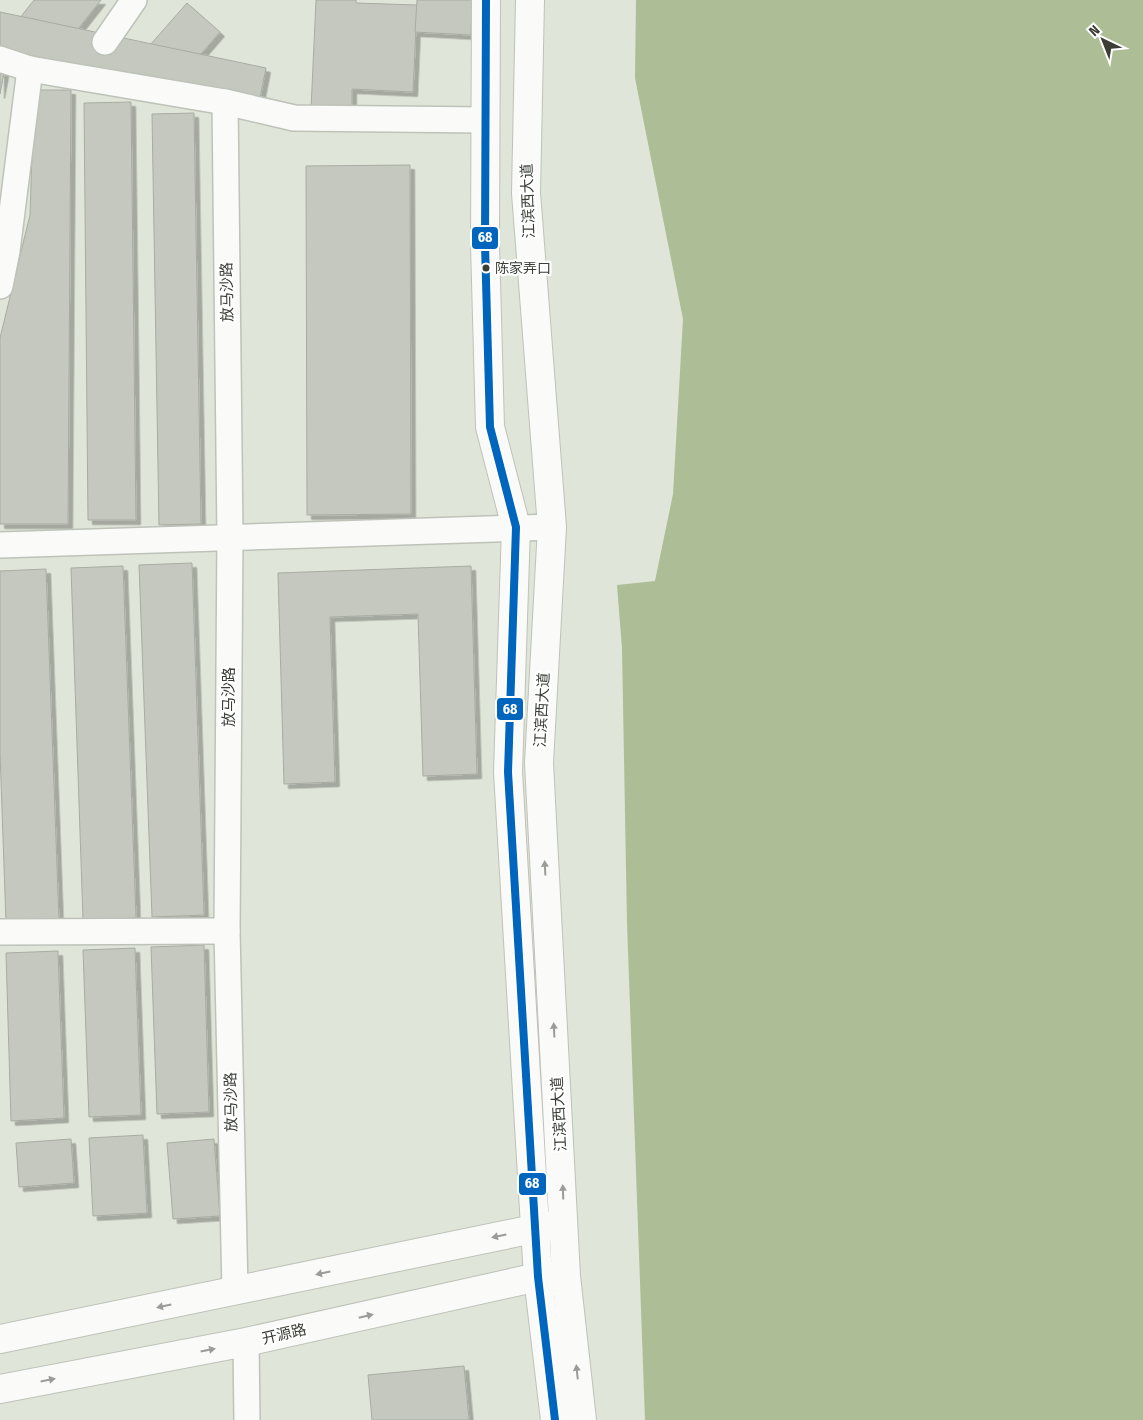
<svg xmlns="http://www.w3.org/2000/svg" width="1143" height="1420" viewBox="0 0 1143 1420" font-family="'Fira Sans Condensed','Noto Sans SC',sans-serif">
	<style>
		.water { fill: #adbd96 }
		.building { fill: #c4c8be; stroke: #a8aca2; filter: url(#shadow) }
		.lines { fill: none; stroke-linecap: round; stroke-linejoin: round }
		.minor-casing { stroke: #bec2b9; stroke-width: 28 }
		.secondary-casing { stroke: #bec2b9; stroke-width: 30 }
		.minor { stroke: #fafbf9; stroke-width: 25 }
		.secondary { stroke: #fafbf9; stroke-width: 28 }
		.bus-1-casing { stroke: #fff; stroke-width: 11 }
		.bus-1 { stroke: #0065bd; stroke-width: 8 }
		.oneway { fill: #9a9c97 }
		.bus-dot { fill: #3a3e35; stroke: #fff; stroke-width: 2 }
		.labels { text-anchor: middle; stroke-width: 4.5; stroke-linejoin: round; paint-order: stroke }
		.bus-label { font-size: 14px; fill: #3a3e35; stroke: #fff; text-anchor: start }
		.street-label { font-size: 15px; fill: #3a3e35; stroke: #fff }
		.line-badge { stroke: #fff; stroke-width: 2 }
		.badge-label { font-size: 14px; text-anchor: middle; font-weight: bold; fill: #fff }
	</style>
	<defs>
		<filter id="shadow"><feDropShadow dx="4.5" dy="4.5" stdDeviation="0" flood-color="#0004"/></filter>
	</defs>
	<rect width="100%" height="100%" fill="#dfe5d8"/>
	<path class="water" d="M636 0H1143V1420H645L627 923 622 648 617 585 655 581 673 494 683 319 635 78Z"/>
	<g class="building">
		<path d="M34 0H101L60 52 19 19Z"/>
		<path d="M316 0H356V3L417 5 413 92 352 89V110L311 109Z"/>
		<path d="M417 0H472L471 35 415 32Z"/>
		<path d="M187 3 220 32 176 83 143 53Z"/>
		<path d="M0 12 266 68 259 103 0 49Z"/>
		<path d="M0 67 5 68 0 94Z"/>
		<path d="M34 90H71L68 524H0V338L30 215Z"/>
		<path d="M131 102 136 520H88L84 103Z"/>
		<path d="M194 113 201 524 159 525 152 114Z"/>
		<path d="M410 165 411 514 307 515 306 166Z"/>
		<path d="M192 563 204 915 152 917 139 565Z"/>
		<path d="M123 566 136 918 83 920 71 568Z"/>
		<path d="M471 566 477 774 423 776 418 614 330 617 335 782 284 784 278 573Z"/>
		<path d="M46 569 59 921 6 923 0 752V571Z"/>
		<path d="M204 945 209 1112 157 1114 151 947Z"/>
		<path d="M135 948 141 1115 89 1117 83 950Z"/>
		<path d="M58 951 64 1118 11 1121 6 953Z"/>
		<path d="M143 1135 147 1213 93 1216 89 1138Z"/>
		<path d="M71 1139 74 1183 19 1187 16 1143Z"/>
		<path d="M214 1139 220 1216 173 1219 167 1143Z"/>
		<path d="M464 1366 469 1420H372L368 1375Z"/>
	</g>
	<g class="lines">
		<g class="minor-casing">
			<g id="minor">
				<path d="M105 42 134 0"/>
				<path d="M0 59 30 69 225 102 294 118 485 120"/>
				<path d="M225 102 230 537 227 931 235 1291"/>
				<path d="M0 286 7 251 30 69"/>
				<path d="M0 545 552 527"/>
				<path d="M0 932 227 931"/>
				<path d="M246 1342 247 1420"/>
			</g>
		</g>
		<g class="secondary-casing">
			<g id="secondary">
				<path d="M486 0 485 244 490 427 516 527 508 772 538 1277 555 1420"/>
				<path d="M530 0 526 193 552 527 539 763 566 1276 582 1420"/>
				<path d="M0 1339 553 1225"/>
				<path d="M0 1389 246 1342 538 1277 557 1276"/>
			</g>
		</g>
		<use href="#minor" class="minor"/>
		<use href="#secondary" class="secondary"/>
		<g class="bus-1-casing">
			<path id="bus-1" d="M486 0 485 244 490 427 516 527 508 772 538 1277 555 1420"/>
		</g>
		<use href="#bus-1" class="bus-1"/>
	</g>
	<defs><path id="oneway-solid" d="M-6-.8H1V-3.2L6.5 0L1 3.2V.8H-6Z" transform="scale(1.25)"/></defs>
	<g class="oneway">
		<use href="#oneway-solid" transform="translate(545 868) rotate(-93)"/>
		<use href="#oneway-solid" transform="translate(554 1030) rotate(-93)"/>
		<use href="#oneway-solid" transform="translate(563 1192) rotate(-92)"/>
		<use href="#oneway-solid" transform="translate(499 1236) rotate(168)"/>
		<use href="#oneway-solid" transform="translate(323 1273) rotate(168)"/>
		<use href="#oneway-solid" transform="translate(164 1306) rotate(168)"/>
		<use href="#oneway-solid" transform="translate(366 1316) rotate(-13)"/>
		<use href="#oneway-solid" transform="translate(208 1350) rotate(-11)"/>
		<use href="#oneway-solid" transform="translate(577 1372) rotate(-96)"/>
		<use href="#oneway-solid" transform="translate(48 1380) rotate(-11)"/>
	</g>
	<circle class="bus-dot" cx="486" cy="268" r="4.5"/>
	<g class="labels">
		<g class="bus-label">
			<text x="495" y="273">陈家弄口</text>
		</g>
		<g class="street-label">
			<text transform="translate(528 201) rotate(-92)" y="5">江滨西大道</text>
			<text transform="translate(227 292) rotate(-91)" y="5">放马沙路</text>
			<text transform="translate(229 697) rotate(-90)" y="5">放马沙路</text>
			<text transform="translate(542 710) rotate(-87)" y="5">江滨西大道</text>
			<text transform="translate(231 1102) rotate(-91)" y="5">放马沙路</text>
			<text transform="translate(559 1114) rotate(-93)" y="5">江滨西大道</text>
			<text transform="translate(284 1334) rotate(-13)" y="5">开源路</text>
		</g>
	</g>
	<g class="line-badge">
		<rect x="471" y="226" width="28" height="24" rx="5" fill="#0065bd"/>
		<rect x="496" y="697" width="28" height="24" rx="5" fill="#0065bd"/>
		<rect x="518" y="1172" width="29" height="24" rx="5" fill="#0065bd"/>
	</g>
	<g class="badge-label">
		<text x="485" y="242">68</text>
		<text x="510" y="714">68</text>
		<text x="532" y="1188">68</text>
	</g>
	<g transform="translate(1103 40) rotate(317)" stroke="#ffffff" stroke-width="4" paint-order="stroke">
	<path d="M0-4L9 19L0 12L-9 19Z" fill="#3a3e35"/>
	<text y="-8" font-size="14" font-weight="bold" text-anchor="middle" fill="#3a3e35">N</text>
	</g>
</svg>
